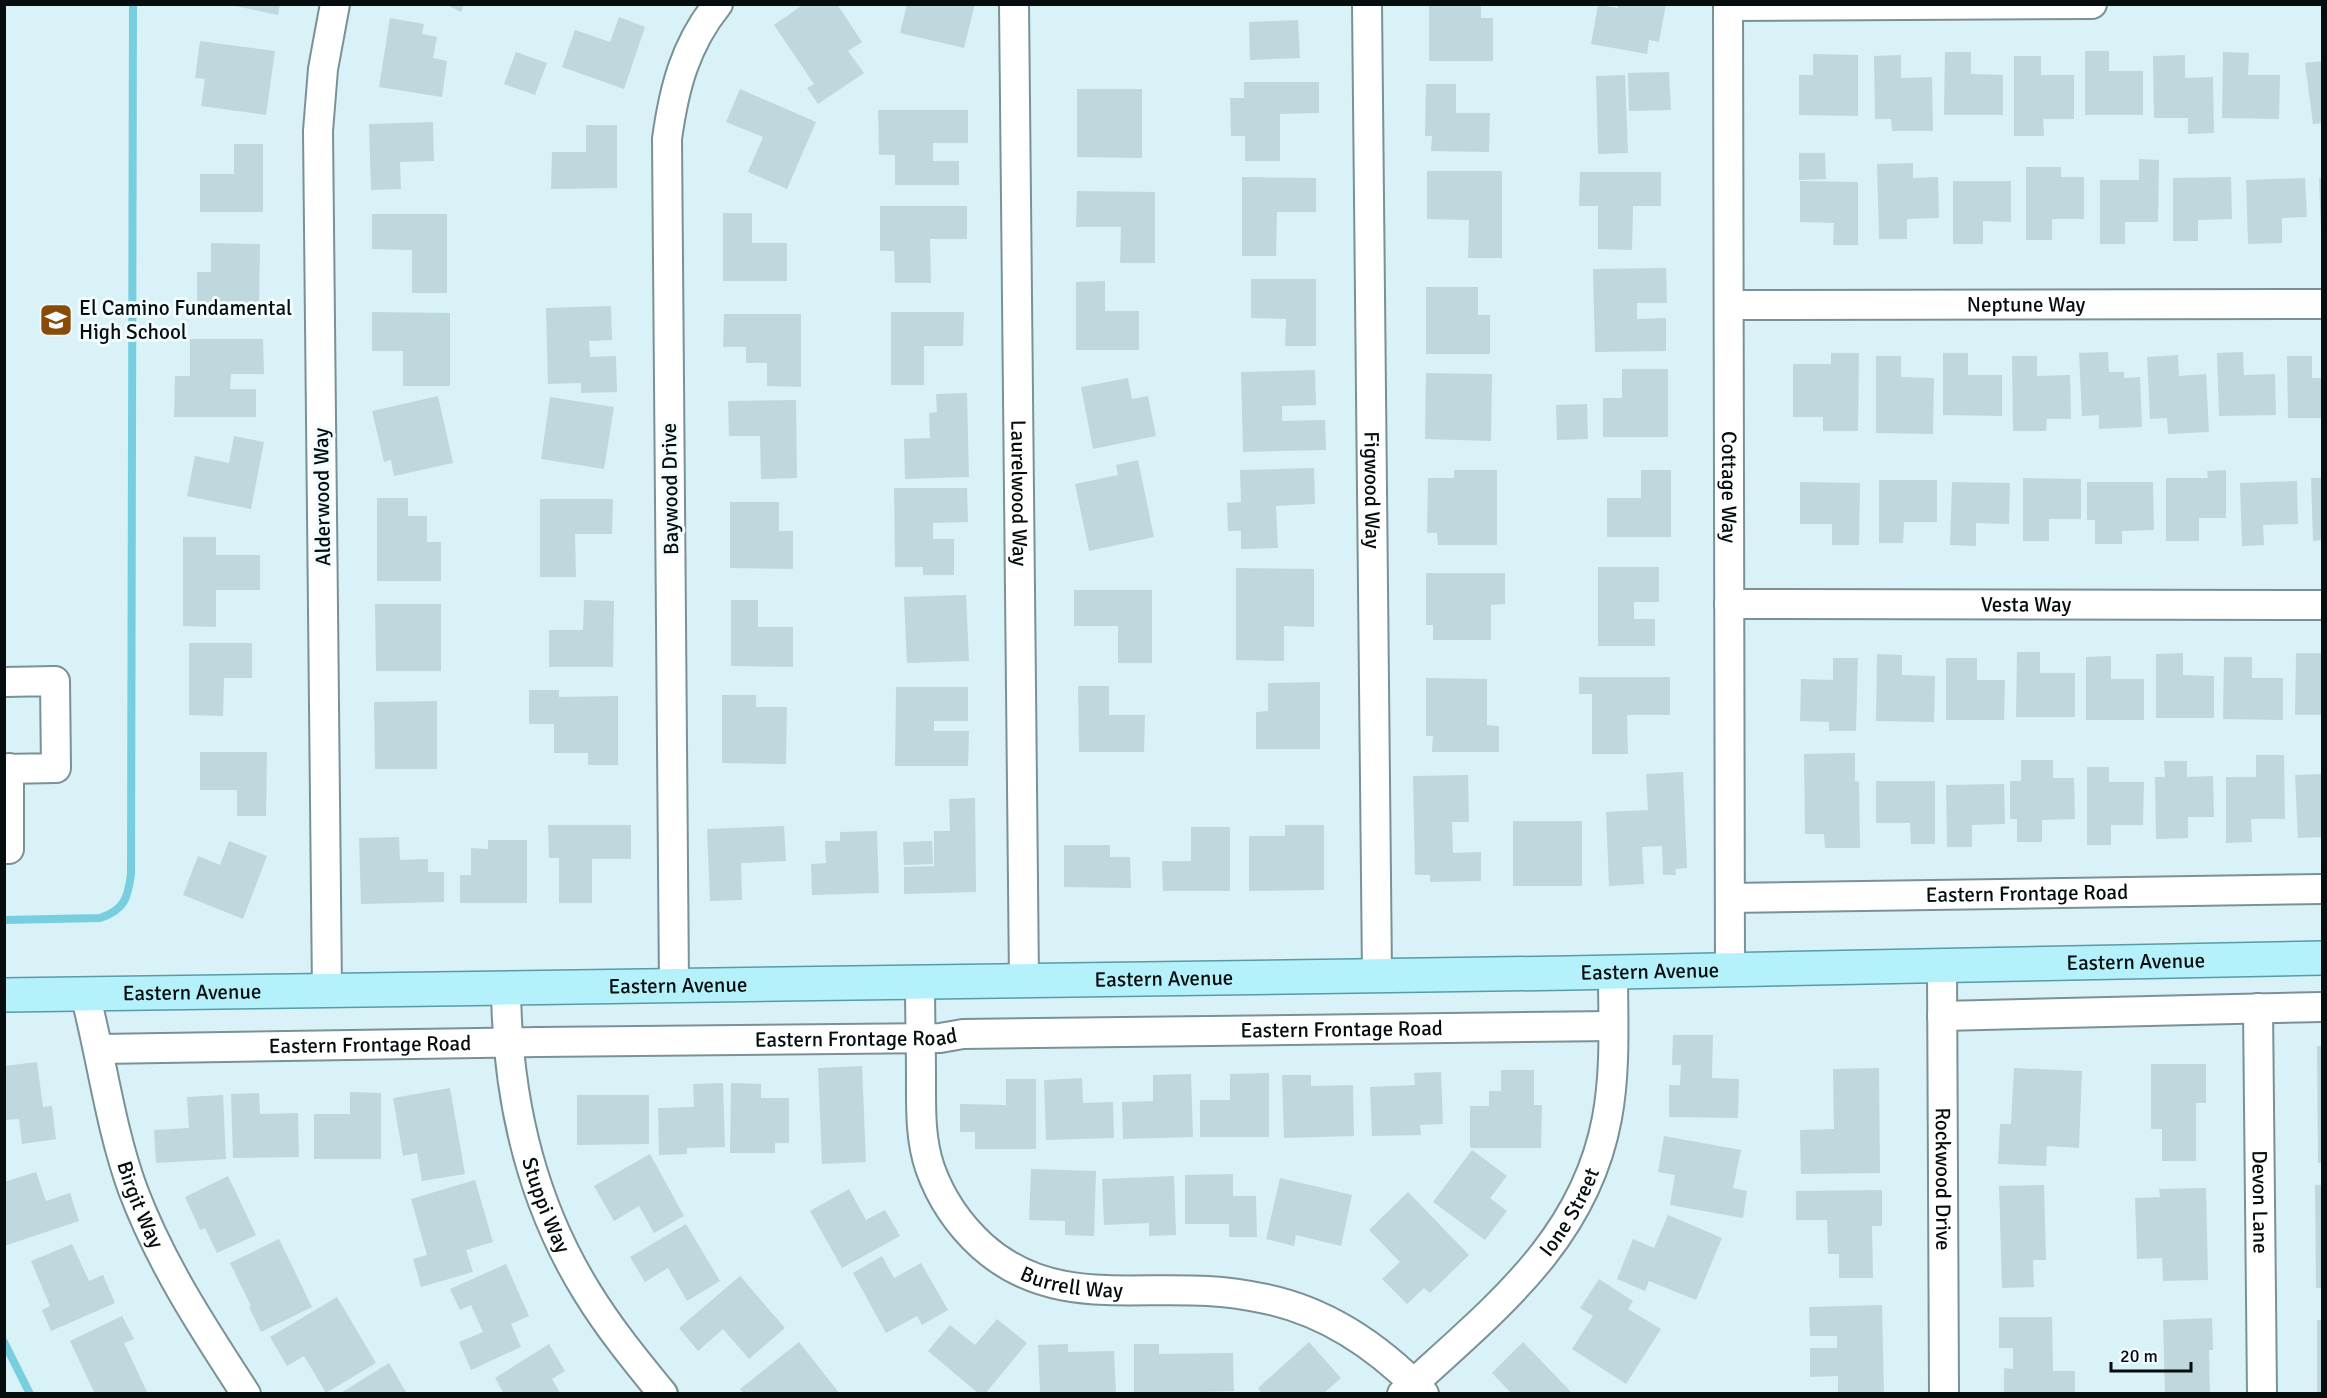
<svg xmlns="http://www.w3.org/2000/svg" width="2327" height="1398" viewBox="0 0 2327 1398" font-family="Signika,sans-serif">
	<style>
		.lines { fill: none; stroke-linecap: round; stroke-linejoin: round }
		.stream { stroke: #77cede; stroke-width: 8 }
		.building { fill: #bfd8dd }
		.minor-casing { stroke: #7a9296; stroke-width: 32 }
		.major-casing { stroke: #589ba7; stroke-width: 36 }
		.minor { stroke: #fff; stroke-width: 28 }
		.major { stroke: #b5f1fb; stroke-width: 33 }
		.labels { text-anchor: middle; stroke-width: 6; stroke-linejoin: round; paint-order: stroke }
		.street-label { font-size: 21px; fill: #050d0f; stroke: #f2fcfe }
		.poi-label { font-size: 21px; fill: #050d0f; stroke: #f2fcfe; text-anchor: start }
	</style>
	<rect width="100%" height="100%" fill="#d8f2f7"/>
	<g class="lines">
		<g class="stream">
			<path d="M4 920 100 918C125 910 128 897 131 874L133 4"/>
			<path d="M4 1342 30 1394"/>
		</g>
	</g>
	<g class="building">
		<path d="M226 4H280L278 15Z"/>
		<path d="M445 4H464L461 12Z"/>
		<path d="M804 4H837L862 42 848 51 864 73 818 104 807 88 814 84 774 25Z"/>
		<path d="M907 4H975L964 48 900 33Z"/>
		<path d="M1429 4H1481V18H1493V61H1429Z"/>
		<path d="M1618 4H1666L1659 42 1649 40 1647 54 1591 44 1598 5 1618 8Z"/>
		<path d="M619 17 645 27 624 89 562 67 575 30 610 42Z"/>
		<path d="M390 18 424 24 422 34 437 37 433 58 447 61 442 97 379 87Z"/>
		<path d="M1298 20 1300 58 1250 60 1249 22Z"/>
		<path d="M200 41 275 51 266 115 201 106 205 79 195 78Z"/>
		<path d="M2085 51H2109V71H2143V115H2085Z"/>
		<path d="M516 52 547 63 535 95 504 84Z"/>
		<path d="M1945 52H1971V74L2003 75V115H1944Z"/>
		<path d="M2223 52 2249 53 2248 75H2280L2279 119 2222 118Z"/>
		<path d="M1813 54 1858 55V116L1799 115V75H1813Z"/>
		<path d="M1901 55V78L1932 77 1933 131H1892L1891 119H1875L1874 56Z"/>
		<path d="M2185 55V78L2213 77 2214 133 2188 134V118H2154L2153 56Z"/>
		<path d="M2014 56H2041V75H2074V119H2043L2044 136H2014Z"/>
		<path d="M2322 61V123L2313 124 2305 63Z"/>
		<path d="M1669 72 1671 110 1629 111 1628 73Z"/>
		<path d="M1625 75 1628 153 1598 154 1596 76Z"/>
		<path d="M1244 82H1319V113L1280 114V161H1245V136H1231L1230 98H1244Z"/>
		<path d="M1426 84H1456V113H1490L1489 152 1431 151 1432 136H1425Z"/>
		<path d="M740 89 816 122 787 189 748 172 763 137 726 122Z"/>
		<path d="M1077 89H1142V158L1077 157Z"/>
		<path d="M878 110H968V143H933V161H959V185H895V155H879Z"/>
		<path d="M433 122 434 161 400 162 401 189 371 190 369 124Z"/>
		<path d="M586 125H617V188L551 189 552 152H586Z"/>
		<path d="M234 144H263V212H200V174H234Z"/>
		<path d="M1799 153H1825L1826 179 1799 180Z"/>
		<path d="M2139 159 2159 160 2158 222H2125V244H2100V180H2139Z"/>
		<path d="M1913 163V178L1938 177 1939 218 1907 219V239H1879L1877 164Z"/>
		<path d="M2026 167H2061V177H2084V219H2052V240H2026Z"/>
		<path d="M1427 171H1502V258H1468L1469 220 1427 219Z"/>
		<path d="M1580 172H1661V206H1633L1632 250 1598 249V206H1579Z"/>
		<path d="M1242 177 1316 178V212H1277L1276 256H1242Z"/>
		<path d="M2231 177 2232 219 2198 220V241H2173V178Z"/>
		<path d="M2305 178 2307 217 2282 218V243L2248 244 2246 180Z"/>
		<path d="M2319 178H2322V232H2321Z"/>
		<path d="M1800 181 1858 182V245H1833L1834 223 1800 222Z"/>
		<path d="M1953 181H2011V222L1983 221V244H1953Z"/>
		<path d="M1077 191 1155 192V263H1120L1121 227H1076Z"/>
		<path d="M880 206H967V239H930L931 283H895L894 251H880Z"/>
		<path d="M723 213H752V243H787V281H723Z"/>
		<path d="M372 214H447V293H412V250L372 249Z"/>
		<path d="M211 243 260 244 259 310 197 309V272H211Z"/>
		<path d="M1666 268 1667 303H1637V319L1666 318V351L1595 352 1593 269Z"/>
		<path d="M1251 279H1316V346H1285L1286 319 1251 318Z"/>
		<path d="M1105 281V311H1139V350H1076V282Z"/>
		<path d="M1426 287H1478V315H1490V354H1426Z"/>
		<path d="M611 306 612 340 589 341 590 357 616 356 617 392 581 393V383L548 384 546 308Z"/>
		<path d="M372 312 450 313V386H403V351H372Z"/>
		<path d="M891 312H964L963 346H924V385H891Z"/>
		<path d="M724 314H801V387L767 386V363H746V347H723Z"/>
		<path d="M190 339H263L264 374H231L230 389H256V417H174L175 376H190Z"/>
		<path d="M2108 352 2109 372H2124V378L2140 377 2142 427 2099 429V415L2082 416 2079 353Z"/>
		<path d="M2243 352 2244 375 2275 374 2276 415 2219 416 2217 353Z"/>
		<path d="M1831 353H1859L1858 431H1823V417H1793V364H1831Z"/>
		<path d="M1943 353H1968V375H2002V416L1943 415Z"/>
		<path d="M2178 355 2179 376 2206 374 2209 432 2168 434 2167 418 2150 419 2147 357Z"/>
		<path d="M1876 356H1901V377L1934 378 1933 434 1876 433Z"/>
		<path d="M2012 356H2037V376L2070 375 2071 419H2047L2046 431H2013Z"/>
		<path d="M2287 356H2312V378H2322V418H2288Z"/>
		<path d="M1622 369H1668V437H1603V398H1622Z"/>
		<path d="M1315 370 1316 405 1282 406V421L1325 420 1326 450 1243 452 1241 372Z"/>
		<path d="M1426 373 1492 374 1491 441 1425 439Z"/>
		<path d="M1128 378 1132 399 1148 396 1156 436 1093 449 1081 387Z"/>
		<path d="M967 393 969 477 905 479 904 439 930 438 929 413 937 412 936 394Z"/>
		<path d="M438 396 453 463 394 476 391 460 384 462 372 411Z"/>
		<path d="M550 397 614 407 604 469 541 459Z"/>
		<path d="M796 400 797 478 761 479 760 436H729L728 401Z"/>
		<path d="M1587 404 1588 439 1557 440 1556 405Z"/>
		<path d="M234 436 264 442 251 509 187 496 195 456 229 463Z"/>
		<path d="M1138 460 1154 537 1089 551 1075 484 1118 475 1116 465Z"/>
		<path d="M1314 468 1315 504 1276 506 1278 548 1241 549V531H1228L1227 503 1241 502 1240 470Z"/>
		<path d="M1454 470H1497V545H1438L1437 533H1427L1428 478H1454Z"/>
		<path d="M1641 470H1671V537H1607V498H1641Z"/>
		<path d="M2226 470V518H2199V541H2166V478H2208L2207 471Z"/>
		<path d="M2023 478 2081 479V519H2049V541H2023Z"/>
		<path d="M2311 478H2322V540L2313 541Z"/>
		<path d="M1879 480H1937V522H1904L1903 543H1879Z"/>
		<path d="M2297 481 2298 524 2263 525 2264 545 2242 546 2240 483Z"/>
		<path d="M1800 482 1860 483 1859 545H1832V524H1800Z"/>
		<path d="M1952 482 2010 483 2009 524 1976 523V546L1950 545Z"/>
		<path d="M2087 482H2153L2154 530 2122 531V544H2095V520H2087Z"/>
		<path d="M894 488H967L968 522 933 523V539H954V575H923V567H895Z"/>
		<path d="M377 498H408V516H427V542H441V581H377Z"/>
		<path d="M540 499H613L612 534H575L576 577H540Z"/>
		<path d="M730 502H779V531H793V569L730 568Z"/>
		<path d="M183 537H216V555H260V590H216V627L183 626Z"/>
		<path d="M1598 567H1659V602H1634V619H1655V646H1598Z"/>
		<path d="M1236 568 1314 569V627L1284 626V661L1236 660Z"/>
		<path d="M1426 573H1505V604L1491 605V640H1433V625H1426Z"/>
		<path d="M1074 590H1152V663H1118V626H1074Z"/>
		<path d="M966 595 969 661 907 663 904 597Z"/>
		<path d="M584 600 614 601 613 667H549V630H583Z"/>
		<path d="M731 600H758V627H793V667L731 666Z"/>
		<path d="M375 604H441V671H376Z"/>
		<path d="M189 643H252V678H224L223 716 189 715Z"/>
		<path d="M2017 652H2040V673H2075V717H2016Z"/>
		<path d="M2183 653V675L2214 676V718H2156V654Z"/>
		<path d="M2296 653H2321L2322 715H2295Z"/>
		<path d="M1877 654 1902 655V675L1935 676 1934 722 1876 721Z"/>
		<path d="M2111 656V679H2144V720H2086V657Z"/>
		<path d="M2224 657H2252V678H2283V720L2223 719Z"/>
		<path d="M1833 658H1858L1856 731H1829V722L1800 721 1801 679 1833 680Z"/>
		<path d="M1946 658H1977V680H2005L2004 720H1946Z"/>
		<path d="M1579 677H1670V715H1627L1628 754H1592V694H1579Z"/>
		<path d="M1426 678 1487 679V725L1499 726V752H1432L1433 736H1426Z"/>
		<path d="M1320 682V749H1256V712L1268 711V683Z"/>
		<path d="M1078 686H1109V715H1145L1144 752H1079Z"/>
		<path d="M896 687H968V721H934V731H969L968 766H895Z"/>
		<path d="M529 690H559V697L618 696V765H588V753H554V724H529Z"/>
		<path d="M722 695H756V707H787L786 764 722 763Z"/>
		<path d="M437 701V769H375L374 702Z"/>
		<path d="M200 752H267L266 816H237V790H200Z"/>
		<path d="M1855 753V781L1859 782 1860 848H1825L1824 834H1805L1804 754Z"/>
		<path d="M2256 755H2284L2285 819H2251L2252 842 2226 843V777H2256Z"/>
		<path d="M2021 760H2053V778H2074L2075 819 2042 820V842H2017V819H2010V781H2021Z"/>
		<path d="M2164 761H2187V777L2213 776 2214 817H2188V838L2156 839 2155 777H2165Z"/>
		<path d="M2087 767H2109V782H2144L2143 825H2111V845H2087Z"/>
		<path d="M1683 772 1687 868 1675 869 1676 875H1663L1662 846 1642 847 1644 884 1609 886 1606 812 1648 810 1646 774Z"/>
		<path d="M2322 774V837L2298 838 2295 775Z"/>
		<path d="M1468 775 1469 822H1452L1453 853 1481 852V881L1430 882V875H1415L1413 776Z"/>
		<path d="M1876 781H1935V844H1911L1910 823H1876Z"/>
		<path d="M2004 784 2005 824 1972 825V847H1947L1946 785Z"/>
		<path d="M975 798 976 892 904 894V867L934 866V831H950L949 799Z"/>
		<rect x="1513" y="821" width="69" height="65"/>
		<path d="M548 825H631V859H592V903H559V858H549Z"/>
		<path d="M1285 825H1324V890L1249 891V836H1285Z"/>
		<path d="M784 826 786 861 741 863 742 900 710 901 707 829Z"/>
		<path d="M1191 827H1230V891H1163L1162 861H1191Z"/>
		<path d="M877 831 879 893 812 895 811 864 826 863 825 841H840V832Z"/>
		<path d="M399 837 400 860 428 859V872H444V902L361 904 359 838Z"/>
		<path d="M488 840H527V903H460V875H471V848L488 849Z"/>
		<path d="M229 841 267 856 243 919 183 895 198 856 220 865Z"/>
		<path d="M932 841 933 864 904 865 903 842Z"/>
		<path d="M1064 845H1110V857H1130L1131 888 1064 887Z"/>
		<path d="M1673 1035H1713L1712 1078 1739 1079 1738 1118 1669 1117V1085H1680L1681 1065H1672Z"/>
		<path d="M2317 1046H2322V1163H2318Z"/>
		<path d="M37 1062 43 1107 52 1106 56 1139 22 1144 19 1119 4 1120V1066Z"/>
		<path d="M2151 1064H2206V1103H2196V1161H2162V1129H2151Z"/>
		<path d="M862 1066 866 1162 822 1164 818 1068Z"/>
		<path d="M1879 1068 1880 1173 1801 1174 1800 1130 1834 1129 1833 1069Z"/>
		<path d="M2014 1068 2082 1071 2079 1148 2047 1146 2046 1166 1998 1164 2000 1124H2011Z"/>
		<path d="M1501 1070H1534V1105H1542L1541 1148H1470V1106H1489V1091H1501Z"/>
		<path d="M1441 1072 1443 1124 1420 1125 1421 1135 1372 1136 1370 1087 1415 1085 1414 1073Z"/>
		<path d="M1269 1073V1137H1200V1100H1230V1074Z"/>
		<path d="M1191 1074 1193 1137 1123 1139 1122 1102 1153 1101V1075Z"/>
		<path d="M1282 1075H1311V1086L1353 1085 1354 1136 1284 1138Z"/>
		<path d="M1082 1078 1083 1103 1113 1102 1114 1138 1046 1140 1044 1080Z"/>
		<path d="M1006 1079H1036V1149H975V1132H960V1104L1006 1105Z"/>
		<path d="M723 1083 725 1147 687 1148V1154L659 1155 658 1108 694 1107 693 1084Z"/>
		<path d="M731 1083 761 1084V1098H789V1143H775V1153H730Z"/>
		<path d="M450 1088 465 1174 422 1181 417 1153 403 1156 393 1098Z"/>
		<path d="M350 1092 381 1093V1159H314V1114H350Z"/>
		<path d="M259 1093 260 1114 298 1113 299 1157 233 1158 231 1094Z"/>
		<path d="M223 1095 226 1159 156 1163 154 1130 189 1128 187 1097Z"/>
		<path d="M577 1095H649V1144L577 1145Z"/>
		<path d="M1664 1136 1741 1150 1733 1188 1747 1191 1743 1218 1670 1205 1675 1175 1658 1172Z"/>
		<path d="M1472 1150 1507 1176 1490 1198 1507 1211 1485 1240 1433 1202Z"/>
		<path d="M650 1154 684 1216 654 1233 639 1206 614 1221 594 1186Z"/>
		<path d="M1031 1169 1096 1171 1094 1236 1065 1235V1221L1029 1220Z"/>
		<path d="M36 1172 46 1201 70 1193 79 1221 4 1246V1182Z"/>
		<path d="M1233 1174V1196H1256L1257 1237H1229V1224H1185V1175Z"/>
		<path d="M228 1176 256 1235 217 1253 205 1228 200 1230 185 1197Z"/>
		<path d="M1174 1176 1176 1235 1149 1236V1223L1104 1225 1102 1179Z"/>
		<path d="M1280 1178 1352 1195 1341 1246 1296 1235 1294 1246 1266 1239Z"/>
		<path d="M475 1180 493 1242 466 1250 473 1272 421 1287 413 1259 427 1255 411 1199Z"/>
		<path d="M2044 1185 2046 1260H2033L2034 1287 2002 1288 1999 1186Z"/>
		<path d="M2315 1185H2322V1288H2316Z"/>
		<path d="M2206 1188 2208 1280 2163 1281 2162 1258 2137 1259 2135 1198 2160 1197 2159 1189Z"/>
		<path d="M849 1189 866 1220 885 1210 900 1236 842 1268 810 1211Z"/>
		<path d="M1882 1190V1226H1872L1873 1278H1839V1254H1828L1827 1220H1796V1191Z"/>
		<path d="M1408 1192 1469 1255 1430 1293 1424 1288 1407 1304 1382 1279 1400 1262 1369 1230Z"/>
		<path d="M1668 1215 1722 1238 1696 1300 1649 1281 1645 1291 1617 1279 1633 1239 1654 1248Z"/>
		<path d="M686 1224 720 1281 687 1301 668 1268 645 1282 630 1257Z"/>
		<path d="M279 1239 312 1307 261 1332 249 1307 251 1306 230 1263Z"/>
		<path d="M72 1244 89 1281 103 1275 115 1303 51 1331 42 1310 50 1306 31 1261Z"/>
		<path d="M882 1256 894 1278 921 1263 948 1310 922 1325 917 1316 886 1333 853 1273Z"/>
		<path d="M506 1264 529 1316 511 1324 521 1347 471 1370 459 1342 483 1332 471 1305 460 1310 450 1289Z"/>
		<path d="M740 1276 785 1328 749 1359 723 1329 698 1351 679 1328Z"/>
		<path d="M1599 1279 1633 1301 1628 1309 1661 1329 1626 1384 1572 1349 1593 1316 1580 1308Z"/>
		<path d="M337 1297 376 1363 326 1393 304 1356 287 1366 270 1337Z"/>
		<path d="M1882 1305 1884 1394H1838V1376L1810 1377V1348H1837V1336H1810L1809 1307Z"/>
		<path d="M122 1316 134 1339 124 1343 148 1394H95L70 1341Z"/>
		<path d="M1999 1317H2052L2053 1371H2075V1394H2004V1368L2013 1369V1348H1999Z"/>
		<path d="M2212 1318 2213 1350H2209L2210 1394H2165L2163 1320Z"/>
		<path d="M997 1319 1027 1343 985 1394H979L928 1351 950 1325 975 1345Z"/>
		<rect x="2317" y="1320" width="5" height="74"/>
		<path d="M799 1342 840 1394H744L740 1389Z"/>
		<path d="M1309 1342 1341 1378 1323 1394H1262L1258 1388Z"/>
		<path d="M1523 1342 1573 1394H1512L1492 1373Z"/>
		<path d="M549 1344 565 1371 552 1379 561 1394H504L495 1378Z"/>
		<path d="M1068 1344V1352L1114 1351 1116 1394H1040L1038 1345Z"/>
		<path d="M1134 1344H1159V1354L1233 1353 1234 1391 1206 1392V1394L1134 1393Z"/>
		<path d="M389 1363 407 1394H339Z"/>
	</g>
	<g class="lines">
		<g class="minor-casing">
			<g id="minor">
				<path id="s1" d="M1014 4 1024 981"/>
				<path id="s2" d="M1367 4 1377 975"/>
				<path id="s3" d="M1728 4 1730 970"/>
				<path d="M1728 6 2092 4"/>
				<path id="s4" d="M1729 305 2322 304"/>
				<path id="s5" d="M1729 604 2322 605"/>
				<path d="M4 682 55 681 56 768 4 769"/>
				<path d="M4 849H9V768"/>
				<path id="s6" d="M1730 898 2322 889"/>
				<path id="s7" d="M1942 966 1944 1394"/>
				<path id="s8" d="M920 982C920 1014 921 1046 921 1078 921 1108 920 1139 930 1168 941 1199 958 1224 982 1246 1049 1306 1127 1286 1208 1291 1227 1292 1247 1295 1266 1299 1328 1312 1381 1349 1424 1394"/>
				<path d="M674 986 667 139C674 88 685 45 718 4"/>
				<path id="s9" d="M506 988C507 1095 530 1200 587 1292 609 1328 636 1361 663 1394"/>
				<path d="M327 991 318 131 323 69 335 4"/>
				<path id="s10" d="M85 994C102 1059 110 1127 133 1190 161 1264 203 1328 246 1394"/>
				<path id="s11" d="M2258 1008 2262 1394"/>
				<path d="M1942 1016 2322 1007"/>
				<path id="s12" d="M100 1049 539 1042 940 1038 963 1034 1613 1026"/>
				<path id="s13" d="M1402 1394C1490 1312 1584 1243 1607 1118 1616 1070 1613 1020 1613 972"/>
			</g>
		</g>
		<g class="major-casing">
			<g id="major">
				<path id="s14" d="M4 995 1569 973 2322 958"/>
			</g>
		</g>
		<use href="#minor" class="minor"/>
		<use href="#major" class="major"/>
	</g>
	<defs>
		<g id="school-square" transform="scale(1.725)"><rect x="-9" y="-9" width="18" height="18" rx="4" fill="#884c08" stroke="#f2fcfe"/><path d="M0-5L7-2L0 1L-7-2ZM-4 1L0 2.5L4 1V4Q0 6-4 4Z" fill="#fff"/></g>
	</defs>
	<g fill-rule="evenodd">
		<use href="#school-square" x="56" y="320"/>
	</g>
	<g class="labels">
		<g class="street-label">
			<text dy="7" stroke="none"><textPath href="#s4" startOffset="297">Neptune Way</textPath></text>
			<text dy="7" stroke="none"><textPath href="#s3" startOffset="483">Cottage Way</textPath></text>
			<text transform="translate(670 489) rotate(-91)" y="7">Baywood Drive</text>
			<text dy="7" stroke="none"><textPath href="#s2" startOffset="486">Figwood Way</textPath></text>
			<text dy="7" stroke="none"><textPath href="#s1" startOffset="489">Laurelwood Way</textPath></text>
			<text transform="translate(322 497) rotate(-91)" y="7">Alderwood Way</text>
			<text dy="7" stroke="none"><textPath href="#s5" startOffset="297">Vesta Way</textPath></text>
			<text dy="7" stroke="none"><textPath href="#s6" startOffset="297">Eastern Frontage Road</textPath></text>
			<text dy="7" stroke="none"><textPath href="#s14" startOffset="2132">Eastern Avenue</textPath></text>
			<text dy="7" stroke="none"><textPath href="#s14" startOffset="1646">Eastern Avenue</textPath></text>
			<text dy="7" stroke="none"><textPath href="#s14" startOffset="1160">Eastern Avenue</textPath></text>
			<text dy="7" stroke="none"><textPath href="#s14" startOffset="674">Eastern Avenue</textPath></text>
			<text dy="7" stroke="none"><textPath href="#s14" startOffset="188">Eastern Avenue</textPath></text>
			<text dy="7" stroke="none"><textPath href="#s12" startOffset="1242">Eastern Frontage Road</textPath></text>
			<text dy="7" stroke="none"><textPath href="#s12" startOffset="756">Eastern Frontage Road</textPath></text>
			<text dy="7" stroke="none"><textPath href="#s12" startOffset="270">Eastern Frontage Road</textPath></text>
			<text dy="7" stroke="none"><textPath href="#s7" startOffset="213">Rockwood Drive</textPath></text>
			<text dy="7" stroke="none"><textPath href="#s11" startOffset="194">Devon Lane</textPath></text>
			<text dy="7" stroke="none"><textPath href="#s10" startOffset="218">Birgit Way</textPath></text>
			<text dy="7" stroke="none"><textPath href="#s9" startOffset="222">Stuppi Way</textPath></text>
			<text dy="7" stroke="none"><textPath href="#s13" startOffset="249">Ione Street</textPath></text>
			<text dy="7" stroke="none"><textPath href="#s8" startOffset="381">Burrell Way</textPath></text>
		</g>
		<g class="poi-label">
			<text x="79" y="315">El Camino Fundamental<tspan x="79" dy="24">High School</tspan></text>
		</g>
	</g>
	<rect width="2327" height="1398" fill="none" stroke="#050d0f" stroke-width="12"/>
	<path d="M2111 1362v9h80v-9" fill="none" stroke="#050d0f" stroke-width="3"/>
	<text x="2120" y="1362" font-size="18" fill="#050d0f" stroke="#f2fcfe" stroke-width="4.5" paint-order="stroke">20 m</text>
</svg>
